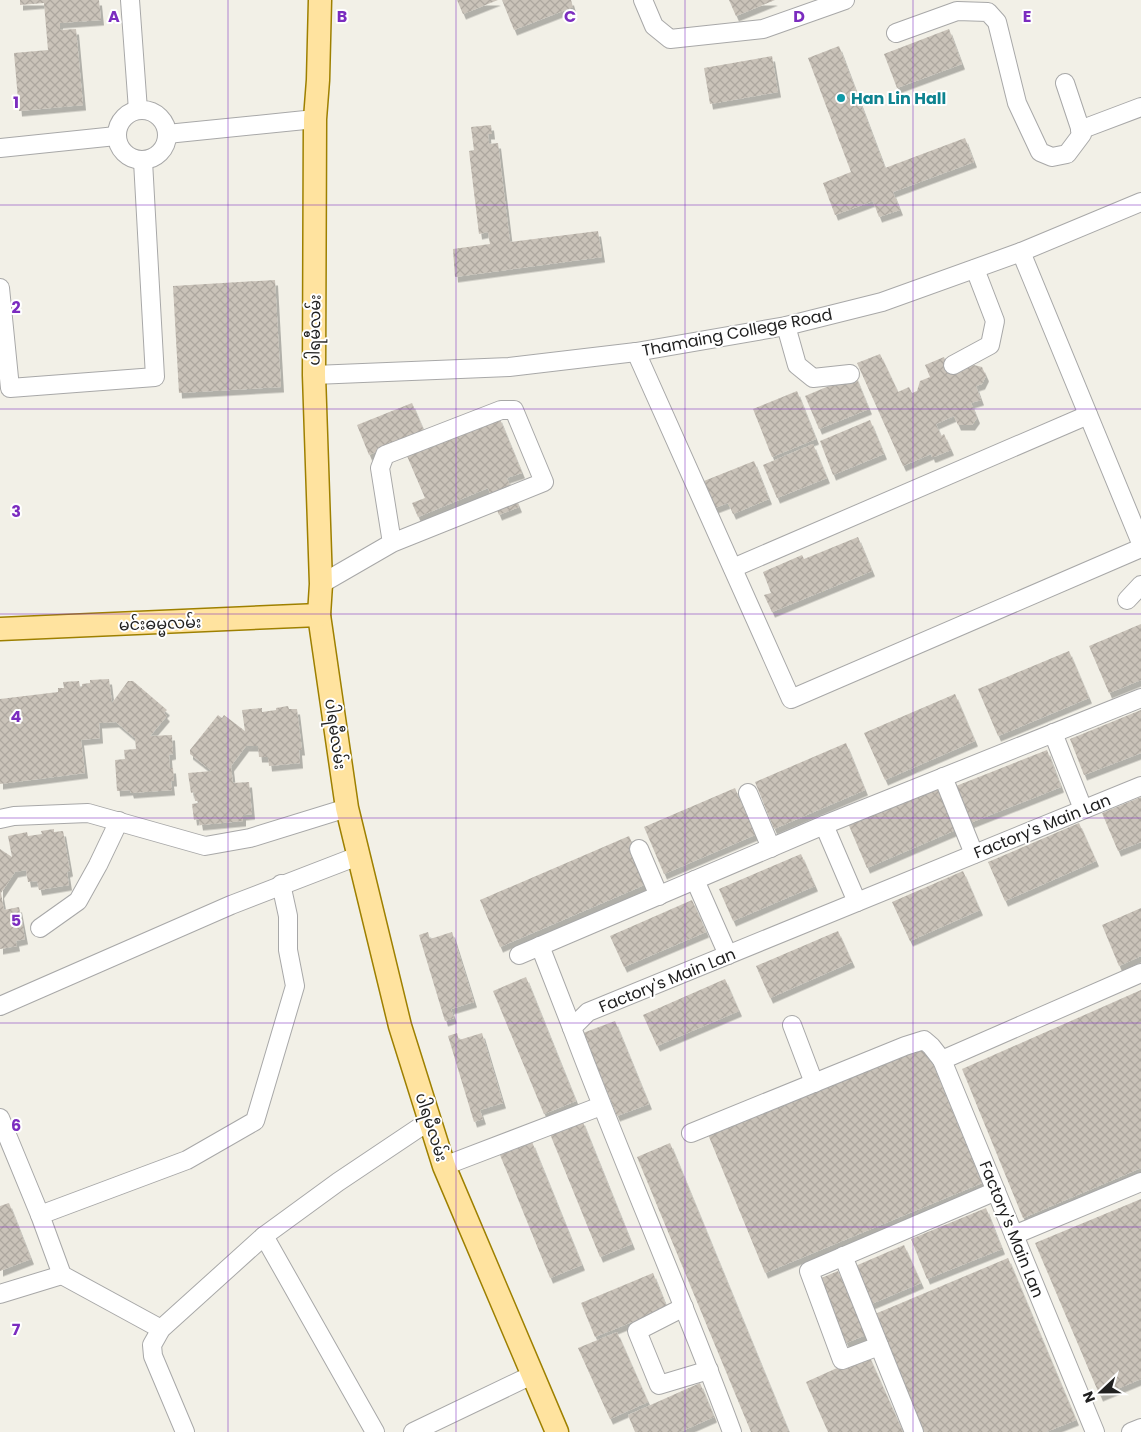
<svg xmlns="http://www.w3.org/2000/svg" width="1141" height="1432" viewBox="0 0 1141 1432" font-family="Poppins,'Noto Sans Myanmar',sans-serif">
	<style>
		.building { fill: url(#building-cross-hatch); filter: url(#shadow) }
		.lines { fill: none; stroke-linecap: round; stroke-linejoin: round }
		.minor-casing { stroke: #a8a8a8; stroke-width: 20 }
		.major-casing { stroke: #9e8000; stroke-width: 25 }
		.minor { stroke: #fff; stroke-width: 18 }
		.major { stroke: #ffe39f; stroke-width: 22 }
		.grid { fill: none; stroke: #7b2cbf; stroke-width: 1; stroke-opacity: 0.55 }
		.culture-dot { fill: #0f9aa8; stroke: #fff; stroke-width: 2 }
		.labels { text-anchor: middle; stroke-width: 4; stroke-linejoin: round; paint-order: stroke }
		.culture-label { font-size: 16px; font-weight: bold; fill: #0d838f; stroke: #fff; text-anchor: start }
		.street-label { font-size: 16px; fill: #212121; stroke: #fff }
		.grid-label { font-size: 16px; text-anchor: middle; font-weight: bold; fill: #7b2cbf; stroke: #fff; stroke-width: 4; stroke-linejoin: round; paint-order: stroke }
	</style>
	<defs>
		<pattern id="building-cross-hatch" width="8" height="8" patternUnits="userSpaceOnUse" patternTransform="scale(1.25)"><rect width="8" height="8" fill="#cac3b9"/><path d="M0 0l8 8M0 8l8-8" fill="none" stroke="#ada79f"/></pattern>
		<filter id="shadow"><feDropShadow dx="3" dy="5.5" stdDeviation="0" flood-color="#0004"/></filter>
	</defs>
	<rect width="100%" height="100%" fill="#f2f0e7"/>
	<g class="building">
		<path d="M20 0H99L101 20 60 23V30L76 29 83 105 19 111 14 53 48 50 44 3 20 5Z"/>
		<path d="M457 0H498L463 14Z"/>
		<path d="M502 0H571L573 7 514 30Z"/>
		<path d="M729 0H775L736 16Z"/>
		<path d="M949 29 962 64 897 88 884 54Z"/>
		<path d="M839 46 885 168 965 138 974 162 893 192 900 210 879 217 873 201 835 215 823 183 851 172 808 58Z"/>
		<path d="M772 56 778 92 710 104 704 68Z"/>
		<path d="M491 125 492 134H488L489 144 498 143 510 242 598 231 602 257 455 277 453 249 490 244 488 232 479 234 469 151 474 150 471 127Z"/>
		<path d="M275 280 281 387 179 393 173 286Z"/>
		<path d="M880 354 898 392 909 387 912 393 917 391 920 381 930 377 925 365 944 357 949 370 966 364 967 368 974 365 982 367 986 376 982 384 976 386 981 400 971 403 977 418 972 425H958L954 416 936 424 941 436 944 434 951 450 934 457H932L931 454 903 466 857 363Z"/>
		<path d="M855 375 869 409 819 429 805 396Z"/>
		<path d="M797 391 816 439 772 457 753 409Z"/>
		<path d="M412 403 424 431 414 435 431 447 499 417 522 473 507 478 519 507 499 515 488 488 418 517 412 503 425 498 407 456 424 449 407 438 369 455 357 425Z"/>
		<path d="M870 420 884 454 833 475 820 441Z"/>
		<path d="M813 444 827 478 777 498 763 465Z"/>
		<path d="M754 461 769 499 733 514 728 503 715 508 704 481Z"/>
		<path d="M858 537 872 571 772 612 764 595 771 593 763 572 802 555 804 559Z"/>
		<path d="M1141 624V680L1109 693 1089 646Z"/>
		<path d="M1069 651 1089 698 998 736 978 689Z"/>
		<path d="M109 679 112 703 128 681H133L167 710 164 713 167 716 150 736 172 735 173 754 169 755 170 768H173L174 781H171L172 790 131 793 130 790 117 791 115 760 125 759 124 750 136 749 135 738 116 722 99 723 100 738 81 740 85 773 0 784V699L58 692V688H64L63 682 79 681 80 687H82V684L90 683V680Z"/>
		<path d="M955 694 975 741 885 780 864 733Z"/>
		<path d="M288 706 289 709H297L302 750H299L300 763 269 766 268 757H259L258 746H246L231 766 233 783 249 782 252 814 243 815V821L200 825 199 819 194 820 192 804 198 803V801H195L194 792 191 793 188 773 212 771 190 754V750L218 715 222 718 224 715 245 731 242 710 262 708V712L276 710V708Z"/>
		<path d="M1141 710V753L1084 775 1070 739Z"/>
		<path d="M846 743 865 790 774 829 755 782Z"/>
		<path d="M1047 750 1061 787 970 823 956 786Z"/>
		<path d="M938 782 958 829 867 868 847 821Z"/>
		<path d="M735 788 755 835 664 874 644 827Z"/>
		<path d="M1141 797V842L1118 851 1102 813Z"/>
		<path d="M1079 823 1096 861 1005 901 988 862Z"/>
		<path d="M54 829V832L63 831 70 871 67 872 69 885 39 890 37 881 28 882 26 870 15 872 1 893 4 910 19 907 25 939 16 941 17 946 0 949V849L12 857 8 836 27 832 28 836 42 834 41 831Z"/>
		<path d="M629 836 649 883 500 947 480 900Z"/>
		<path d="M801 854 815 886 733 921 719 889Z"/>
		<path d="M963 871 980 910 910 941 892 902Z"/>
		<path d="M692 900 706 932 624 967 610 936Z"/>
		<path d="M1141 908V956L1119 966 1102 925Z"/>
		<path d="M838 931 852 962 770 998 756 966Z"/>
		<path d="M428 932 430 939 452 932 474 1002 451 1009 454 1018 445 1021 419 935Z"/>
		<path d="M526 977 576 1101 544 1114 493 991Z"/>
		<path d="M725 979 739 1011 657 1046 643 1015Z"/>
		<path d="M1141 990V1168L1023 1218 962 1069Z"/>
		<path d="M615 1021 649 1104 617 1116 583 1033Z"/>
		<path d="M457 1033 459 1040 482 1033 503 1103 480 1110 483 1119 474 1122 448 1036Z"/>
		<path d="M916 1046 927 1050 982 1183 765 1273 707 1132Z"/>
		<path d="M582 1120 632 1244 600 1257 550 1134Z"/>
		<path d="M532 1142 582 1265 550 1278 500 1155Z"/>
		<path d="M670 1143 789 1432H751L637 1157Z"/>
		<path d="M1141 1199V1379L1100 1396 1035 1243Z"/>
		<path d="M9 1203 31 1259 0 1271V1206Z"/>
		<path d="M986 1208 1002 1249 927 1279 911 1239Z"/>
		<path d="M904 1245 921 1283 869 1305 853 1267Z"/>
		<path d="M1008 1258 1076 1420 1046 1432H924L875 1314Z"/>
		<path d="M838 1271 866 1335 846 1343 819 1279Z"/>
		<path d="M653 1273 667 1308 595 1337 581 1303Z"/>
		<path d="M617 1332 648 1402 610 1419 578 1348Z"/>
		<path d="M868 1354 903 1432H828L806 1382Z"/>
		<path d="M700 1383 714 1417 680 1432H635L628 1415Z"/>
	</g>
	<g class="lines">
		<g class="minor-casing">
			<g id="minor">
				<path d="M130 0 138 110"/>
				<path d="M643 0 654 26 670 39 763 29 845 0"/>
				<path d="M896 33 957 11 988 12 997 22 1017 103 1040 152 1052 157 1067 154 1082 134 1065 83"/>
				<circle cx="142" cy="135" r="25"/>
				<path d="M1080 130 1141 107"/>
				<path d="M167 134 315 119"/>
				<path d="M0 148 116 136"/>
				<path d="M1021 252 1141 543"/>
				<path d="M0 288 10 388 155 377 143 161"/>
				<path d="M786 326 797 365 813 378 850 374"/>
				<path d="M636 352 791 699 1141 548"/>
				<path d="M953 365 990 345 995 321 975 269"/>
				<path d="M314 375 509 367 636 352 786 326 882 302 1021 252 1141 202"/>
				<path d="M733 568 1088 415"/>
				<path d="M321 584 392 543 544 482 514 410H501L385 455 380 468 392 543"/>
				<path d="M1127 600 1141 585"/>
				<path d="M1053 733 1083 809"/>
				<path d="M943 777 974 854"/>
				<path d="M748 793 771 848"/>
				<path d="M0 819 14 816 88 813 205 846 250 838 347 808"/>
				<path d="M824 825 857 902"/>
				<path d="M639 849 659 896"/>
				<path d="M695 880 728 955"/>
				<path d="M40 928 78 901 98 865 119 821"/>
				<path d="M540 946 572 1028"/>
				<path d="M519 955 824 825 1141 698"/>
				<path d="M0 1006 231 905 358 856"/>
				<path d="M792 1025 814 1083"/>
				<path d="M0 1118 40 1215 62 1275 161 1329"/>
				<path d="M691 1133 905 1046 924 1040 931 1046 942 1060"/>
				<path d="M444 1166 601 1106"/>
				<path d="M40 1215 187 1160 255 1121 295 986 288 950V916L281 884"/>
				<path d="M1014 1235 1141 1182"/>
				<path d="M264 1236 375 1432"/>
				<path d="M843 1256 914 1432"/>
				<path d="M0 1294 62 1275"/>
				<path d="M684 1307 637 1331 659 1385 709 1370"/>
				<path d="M879 1346 842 1360 809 1271 996 1191"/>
				<path d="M185 1432 153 1356 152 1345 161 1329 264 1236 338 1182 429 1121"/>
				<path d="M413 1432 532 1375"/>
				<path d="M732 1432C682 1296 623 1164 572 1028L588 1012 1141 786"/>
				<path d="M1095 1432 942 1060 1141 973"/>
				<path d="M1131 1432 1141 1428"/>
			</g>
		</g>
		<g class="major-casing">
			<g id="major">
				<path d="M320 0 318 80 315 119 314 375 321 584 319 615 347 808 400 1026 444 1166 557 1432"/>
				<path d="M0 629 319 615"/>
			</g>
		</g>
		<use href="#minor" class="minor"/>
		<use href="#major" class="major"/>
	</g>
	<path class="grid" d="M228 0V1432M456 0V1432M685 0V1432M913 0V1432M0 205H1141M0 409H1141M0 614H1141M0 818H1141M0 1023H1141M0 1227H1141"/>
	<circle class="culture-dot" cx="841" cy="98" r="5"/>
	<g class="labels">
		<g class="culture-label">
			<text x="851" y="104">Han Lin Hall</text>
		</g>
		<g class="street-label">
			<text transform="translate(314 330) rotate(-89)" y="6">ပါရမီလမ်း</text>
			<text transform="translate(737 332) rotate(-11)" y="6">Thamaing College Road</text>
			<text transform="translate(160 623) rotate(-2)" y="6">မင်းဓမ္မလမ်း</text>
			<text transform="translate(336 734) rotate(82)" y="6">ပါရမီလမ်း</text>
			<text transform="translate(1042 826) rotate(-22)" y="6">Factory's Main Lan</text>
			<text transform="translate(667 980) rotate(-22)" y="6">Factory's Main Lan</text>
			<text transform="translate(432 1127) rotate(72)" y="6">ပါရမီလမ်း</text>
			<text transform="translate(1012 1229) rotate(68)" y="6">Factory's Main Lan</text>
		</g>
	</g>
	<g class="grid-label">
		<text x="114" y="22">A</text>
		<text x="342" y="22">B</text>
		<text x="570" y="22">C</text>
		<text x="799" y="22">D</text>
		<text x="1027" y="22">E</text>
		<text x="16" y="108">1</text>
		<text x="16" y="313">2</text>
		<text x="16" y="517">3</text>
		<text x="16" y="722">4</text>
		<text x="16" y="926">5</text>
		<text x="16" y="1131">6</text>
		<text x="16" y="1335">7</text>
	</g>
	<g transform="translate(1101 1392) rotate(248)" stroke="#ffffff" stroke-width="4" paint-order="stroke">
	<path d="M0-4L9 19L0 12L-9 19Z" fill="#212121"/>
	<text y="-8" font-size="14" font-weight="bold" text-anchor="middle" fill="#212121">N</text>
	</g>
</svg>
